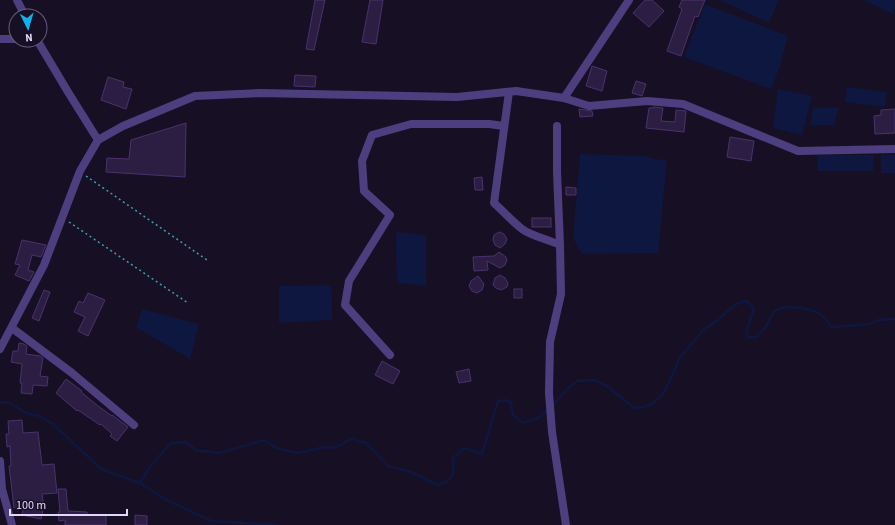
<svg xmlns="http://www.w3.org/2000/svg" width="895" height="525" viewBox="0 0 895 525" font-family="'Source Sans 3',sans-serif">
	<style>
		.water { fill: #0e173f }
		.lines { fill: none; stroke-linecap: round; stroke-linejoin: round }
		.stream { stroke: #0e173f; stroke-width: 2.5 }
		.building { fill: #2c1e43; stroke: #49326d }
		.path { stroke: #399fad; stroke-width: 1.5; stroke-dasharray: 2 3; stroke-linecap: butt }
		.minor { stroke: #4d3f7f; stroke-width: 8 }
	</style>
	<rect width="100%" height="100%" fill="#171024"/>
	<g class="water">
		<path d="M720 0H779L769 23Z"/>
		<path d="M864 0H895V7L893 14Z"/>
		<path d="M705 4 788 36 780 66 771 89 684 57Z"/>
		<path d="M847 87 887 92 885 107 845 102Z"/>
		<path d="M778 89 812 96 802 135 773 128Z"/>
		<path d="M839 107 834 125H810L813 108Z"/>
		<path d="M580 154 643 156 667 161 658 253 582 254 573 238Z"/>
		<path d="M818 155H874L873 171H817Z"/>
		<rect x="881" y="155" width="14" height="18"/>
		<path d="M396 232 426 235V286L397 283Z"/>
		<path d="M331 285 332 320 279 323V286Z"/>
		<path d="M142 309 199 324 190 359 136 327Z"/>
	</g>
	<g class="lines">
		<g class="stream">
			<path d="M0 402 10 403 26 413 39 416 53 424 101 469 140 483 165 499 211 521 277 525"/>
			<path d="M552 406 570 386 578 381 595 380 607 386 633 407 640 408 652 404 663 394 672 376 679 359 704 329 716 321 736 304 746 301 753 307C755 317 743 326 748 337H756C760 333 766 328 768 323 770 320 771 315 774 312 782 304 807 308 816 312 823 315 828 321 831 327L870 324 878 320 895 319"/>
			<path d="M140 483 151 465 171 443 186 442 196 450 219 453 264 440 276 448 298 453 325 447 335 448 353 438 359 442H365L388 466 411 472 438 485C455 479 454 474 453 458L464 448 482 454 498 401 505 400 511 402 513 415 523 423 538 418 548 410"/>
		</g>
	</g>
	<g class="building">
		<path d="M315 0H325L314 50 306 49Z"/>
		<path d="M370 0H383L376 44 362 42Z"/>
		<path d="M645 0H652L664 11 649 27 633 13Z"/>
		<path d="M682 0H705L698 17 695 16 681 56 667 51 682 9 679 7Z"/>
		<path d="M592 66 607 71 602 91 586 86Z"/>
		<path d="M295 75 316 76 315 87 294 86Z"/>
		<path d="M108 77 124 82 123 87 132 89 126 109 101 100Z"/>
		<path d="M636 81 646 84 642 96 632 93Z"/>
		<path d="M653 107 663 108 661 121 675 122 676 110 686 111 684 132 646 128 649 108H653Z"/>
		<path d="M579 109 592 111 593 116 580 117Z"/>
		<path d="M895 109V133L875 134 874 116 881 115V110Z"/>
		<path d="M186 123 185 177 106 172 107 158 129 159 131 140Z"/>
		<path d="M730 137 754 141 751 161 727 157Z"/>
		<path d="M482 177 483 190H475L474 178Z"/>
		<path d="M566 187 576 188V195H566Z"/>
		<rect x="532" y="218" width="19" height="9"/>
		<path d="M499 232 504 234 507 239 505 244 500 248 495 245 493 240 494 235Z"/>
		<path d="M22 240 46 245 41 257 32 255 28 270 34 272 29 281 15 275 20 265 15 264Z"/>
		<path d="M499 252 506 257 507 260 505 265 500 268 487 261 488 270 474 271 473 257 494 256Z"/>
		<path d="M500 275 505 278 508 283 507 287 501 290 496 288 493 285 495 278Z"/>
		<path d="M478 276 484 284 482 290 477 293 472 291 469 286 471 281Z"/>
		<rect x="514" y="289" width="8" height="9"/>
		<path d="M44 290 50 292 39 321 32 318Z"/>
		<path d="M88 293 105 300 88 336 78 331 85 317 74 312 79 301 83 303Z"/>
		<path d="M19 343 24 344 27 346 26 354 40 356 43 358 40 376 48 377 47 386 33 385 32 394 21 393 22 383H20L22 364 11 362 13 351H18Z"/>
		<path d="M382 361 400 371 393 384 375 375Z"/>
		<path d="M469 369 471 381 459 383 456 372Z"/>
		<path d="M66 379 82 391 81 392 98 406 112 416V415L128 427 117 441 110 436 112 434 101 424 100 425 78 410 77 411 56 393Z"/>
		<path d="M22 420 23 433 38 432 42 465 54 464 57 493 42 494 44 506 41 519 22 515 24 506 14 508 10 474 9 466H11L10 446 7 447 6 434H9L8 421Z"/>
		<path d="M58 489H66L68 511 87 512V515H106V525H65V520L59 521 58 512H60Z"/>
		<path d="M135 515 147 516V525H135Z"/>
	</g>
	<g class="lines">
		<g class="path">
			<path d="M86 176 207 260"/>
			<path d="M69 222 188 303"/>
		</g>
		<g class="minor">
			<path d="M17 0 25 16"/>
			<path d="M0 39H16"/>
			<path d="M37 40 68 92 98 140"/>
			<path d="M509 92 494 203C503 211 512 221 522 229 533 237 548 239 560 245"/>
			<path d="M564 98 629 0"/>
			<path d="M557 126V172L560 245 561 294 550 342 549 393 552 432 566 525"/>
			<path d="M12 328 72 373 134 425"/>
			<path d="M0 349 44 265 80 171 98 140 123 126 195 96 260 93 457 97 516 91 564 98 589 106 647 101 683 104 798 151 895 149"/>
			<path d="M390 355 345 305 349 281 390 215 364 191 362 161 372 135 411 124H489L504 126"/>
			<path d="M0 461 2 489 12 525"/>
		</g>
	</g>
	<g transform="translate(28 28) rotate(175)"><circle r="19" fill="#171024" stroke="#685f7a"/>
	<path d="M0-3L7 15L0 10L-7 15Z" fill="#13aeec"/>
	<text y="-6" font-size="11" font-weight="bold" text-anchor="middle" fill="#e2d6fc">N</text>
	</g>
	<path d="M10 509v6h117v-6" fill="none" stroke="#e2d6fc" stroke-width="2"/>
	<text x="16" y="509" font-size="12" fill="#e2d6fc" stroke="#171024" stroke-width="3" paint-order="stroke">100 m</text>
</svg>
